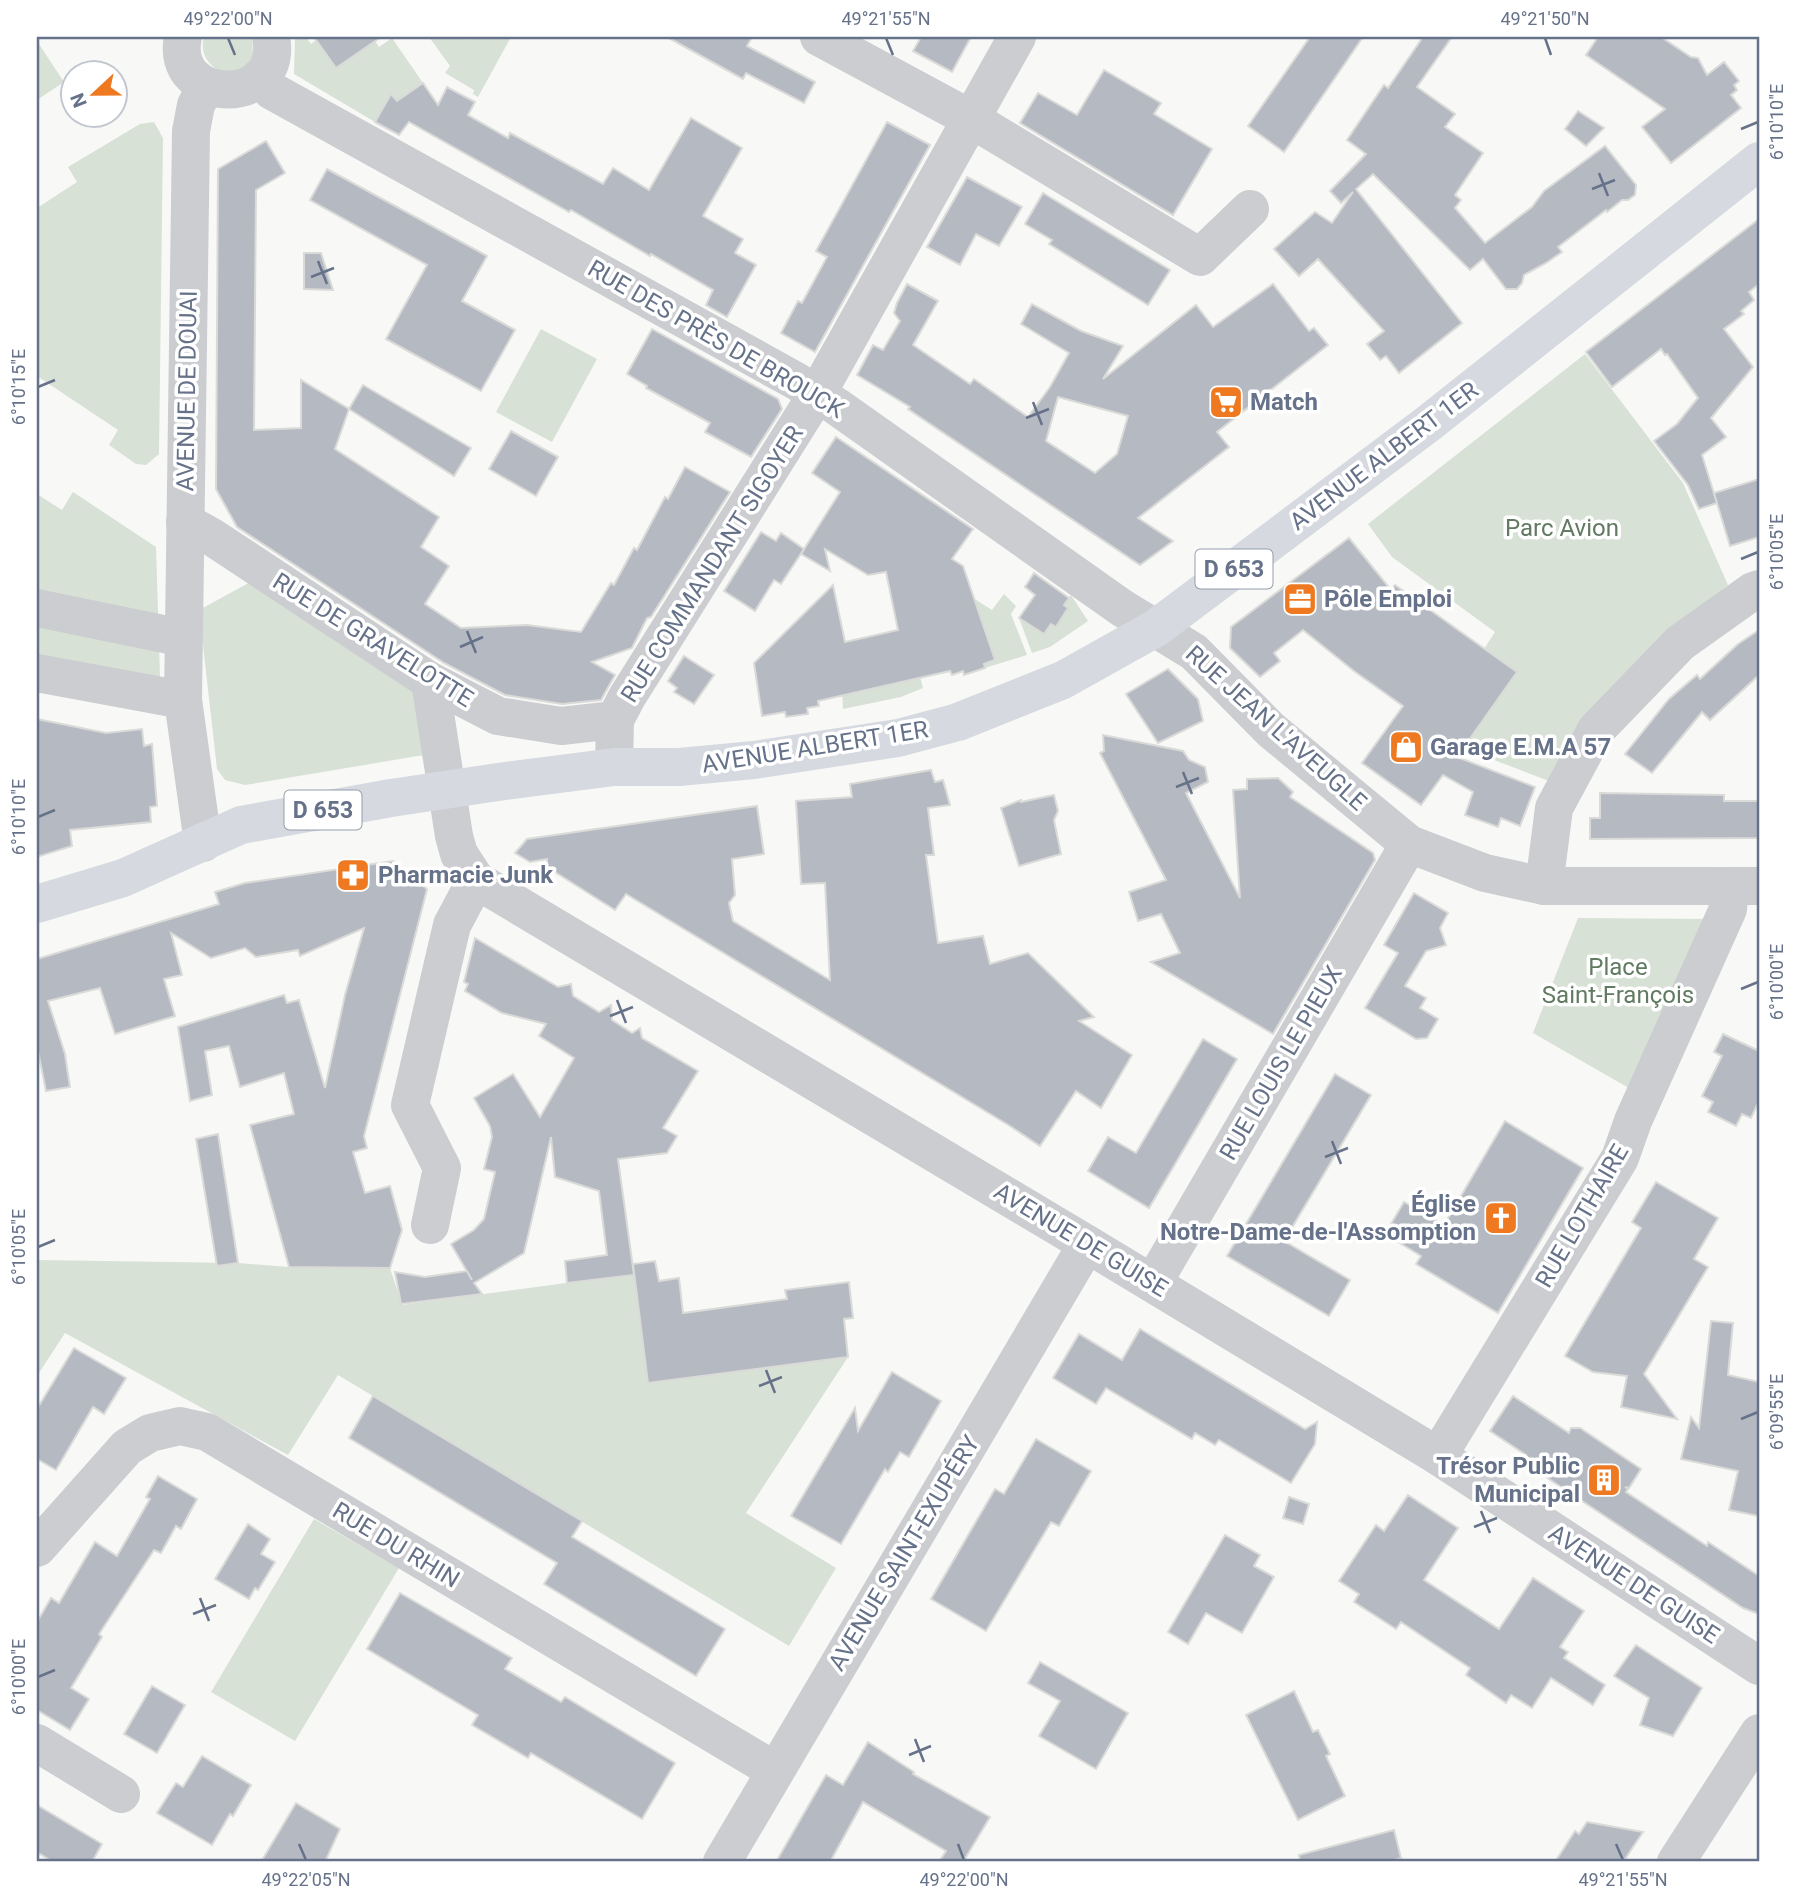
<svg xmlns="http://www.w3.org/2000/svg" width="1796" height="1899" viewBox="0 0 1796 1899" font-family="Roboto,sans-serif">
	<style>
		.green { fill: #d8e1d6 }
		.building { fill: #b5bac2; stroke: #dadad8; stroke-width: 2; fill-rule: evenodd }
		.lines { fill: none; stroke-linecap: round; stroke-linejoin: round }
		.minor { stroke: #cbcdd1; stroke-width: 38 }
		.major { stroke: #d6dae0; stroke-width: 38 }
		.ticks { fill: none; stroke: #667289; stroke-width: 2.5 }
		.labels { text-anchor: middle; stroke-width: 7; stroke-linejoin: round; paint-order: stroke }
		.shield { fill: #fff; stroke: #949cac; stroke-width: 2 }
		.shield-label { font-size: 23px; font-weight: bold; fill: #667289 }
		.street-label { font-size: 24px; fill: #667289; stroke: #fff }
		.poi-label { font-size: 24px; font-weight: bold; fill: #667289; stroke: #fff; text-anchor: start }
		.park-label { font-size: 24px; fill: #617a61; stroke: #fff }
		.neatline { fill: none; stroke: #667289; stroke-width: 2.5 }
		.ticks-label { font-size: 18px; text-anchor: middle; fill: #667289 }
	</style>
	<rect width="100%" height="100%" fill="#f8f9f6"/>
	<g class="green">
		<path d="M204 37H252L253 56C250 60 246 67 242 69 220 81 197 59 204 37Z"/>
		<path d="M295 37H306L311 44 316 40 336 68 375 41 379 47 392 38 423 83 397 101 391 94 375 122 294 74Z"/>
		<path d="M429 37H467L469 40 472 37H511L478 97 473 94 474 90 445 73 450 66Z"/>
		<path d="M37 41 64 82 37 100Z"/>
		<path d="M154 122 163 138 159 454 146 465 136 464 109 445 118 430 37 376V208L77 182 68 167 140 124Z"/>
		<path d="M541 329 597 359 552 442 496 412Z"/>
		<path d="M1585 354 1683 483 1728 585 1675 628 1554 783 1463 748 1484 649 1495 632 1392 557 1368 524Z"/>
		<path d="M73 492 156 547 160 677 37 657V494L62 510Z"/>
		<path d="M256 579 419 690 430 754 245 785 225 780 217 769 199 610Z"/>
		<path d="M1004 594 1016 606 1011 614 1027 655 985 668 984 664 995 660 970 596 992 610Z"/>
		<path d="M1071 595 1088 621 1050 647 1032 653 1019 618 1044 634 1051 624 1056 626 1068 608 1064 605Z"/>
		<path d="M919 673 923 688 901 697 843 709 842 691 855 693 874 689 873 684 893 679 894 684 913 680Z"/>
		<path d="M1578 918 1712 919 1634 1091 1533 1033Z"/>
		<path d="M37 1260 238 1263 289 1267 390 1268 402 1305 634 1274 648 1382 848 1357 746 1513 836 1568 789 1646 338 1375 288 1455 65 1333 37 1376Z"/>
		<path d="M314 1519 399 1568 295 1741 211 1692Z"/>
	</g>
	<g class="building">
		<path d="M314 37H381L336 68Z"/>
		<path d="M667 37H752L747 46 815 82 804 103 746 73 743 79Z"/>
		<path d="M921 37H971L952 72 913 51Z"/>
		<path d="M1310 37H1363L1284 152 1248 126Z"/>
		<path d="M1423 37H1452L1417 87 1455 114 1445 127 1483 153 1455 195 1461 200 1455 208 1485 243 1532 207 1544 191 1605 146 1636 185 1635 195 1628 200H1622L1607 212 1606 210 1558 247 1562 252 1546 263 1524 275 1522 283 1517 289H1506L1483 259 1470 270 1373 174 1356 189 1462 323 1399 373 1386 356 1380 360 1367 344 1384 331 1318 259 1299 276 1274 249 1315 212 1332 223 1353 192 1341 203 1330 191 1366 154 1347 140 1384 85 1388 88Z"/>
		<path d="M1598 37H1661L1691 57 1698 58 1707 75 1724 62 1739 81 1734 85 1737 90 1731 95 1741 108 1671 163 1642 127 1665 109 1586 55Z"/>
		<path d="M1104 70 1161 103 1154 114 1212 149 1173 215 1020 123 1038 93 1077 115Z"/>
		<path d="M423 83 438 105 447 87 475 102 468 115 508 138 510 133 603 184 613 168 649 190 691 118 742 148 703 216 743 239 735 253 756 265 727 317 706 305 713 290 651 254 650 256 571 210 569 212 409 122 399 135 375 122 391 94 397 101Z"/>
		<path d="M1578 111 1604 128 1586 146 1565 129Z"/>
		<path d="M887 122 930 145 815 352 781 333 798 301 802 303 827 257 816 251Z"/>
		<path d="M266 141 285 173 256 190 254 430 301 428V380L349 409 335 449 439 517 421 547 449 566 425 604 461 628 527 625 581 632 611 583 614 585 634 548 637 550 665 497 668 499 685 467 730 492 651 617 647 618 632 648 592 662 615 675 601 700 562 704 505 695 444 663 237 527 216 489 218 169Z"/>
		<path d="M327 169 487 256 462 301 515 330 481 391 386 339 427 265 310 200Z"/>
		<path d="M967 177 1022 207 999 246 976 234 960 265 927 247Z"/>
		<path d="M1043 193 1170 270 1148 305 1049 244 1052 240 1025 224Z"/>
		<path d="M1759 219V284L1749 292 1754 300 1741 311 1744 314 1724 329 1753 367 1711 418 1726 437 1702 455 1717 503 1699 509 1688 485 1654 441 1677 424 1698 398 1667 354 1665 355 1661 349 1612 387 1586 352Z"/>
		<path d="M304 253H321L333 290 304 289Z"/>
		<path d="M907 284 938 301 913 345 970 384 974 379 1028 417 1050 387 1069 353 1021 324 1032 304 1081 331 1123 346 1103 379 1196 305 1213 327 1273 284 1309 331 1314 328 1328 345 1217 432 1229 447 1138 518 1173 541 1140 565 908 409 910 407 857 375 873 345 883 350 900 321 894 313 897 303ZM1058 397 1128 416 1117 454 1095 473 1046 441Z"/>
		<path d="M652 329 778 399 782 409 751 457 705 432 710 423 646 388 647 386 627 374Z"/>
		<path d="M363 385 471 448 454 476 349 409Z"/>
		<path d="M511 431 558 457 536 496 489 469Z"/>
		<path d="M836 437 973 529 952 559 963 566 995 660 984 664 985 668 964 675 963 671 952 675 950 671 818 701 819 706 807 708 808 714 786 717 785 712 762 716 754 663 833 585 845 642 898 630 886 572 868 575 825 549 830 571 801 554 840 492 812 473Z"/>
		<path d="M1759 479V537L1730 546 1714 493Z"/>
		<path d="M761 532 776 541 781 533 804 549 781 584 774 580 755 611 724 591Z"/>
		<path d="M1349 538 1391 590 1395 585 1517 672 1457 757 1535 787 1520 826 1501 818 1498 827 1465 815 1473 792 1443 775 1421 805 1362 763 1403 706 1354 671 1303 630 1274 653 1280 661 1260 677 1230 648 1231 627Z"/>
		<path d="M1034 573 1069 598 1064 605 1068 608 1056 627 1051 624 1044 634 1019 618 1035 595 1025 587Z"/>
		<path d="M1759 630V675L1710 720 1702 712 1652 773 1625 754 1669 699 1697 675 1700 679 1738 644Z"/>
		<path d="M684 656 714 675 694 704 674 692 677 688 668 681Z"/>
		<path d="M1168 669 1198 699 1203 721 1158 743 1126 694Z"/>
		<path d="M37 719 106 733 142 729 144 746 152 744 157 806 150 807 151 822 70 830 72 846 37 857Z"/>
		<path d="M1103 735 1183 751 1189 760 1205 767 1208 782 1186 793 1240 898 1233 790 1247 789V779L1278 778 1293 792 1290 797 1373 853 1375 860 1273 1034 1151 962 1180 953 1161 914 1138 921 1129 892 1166 880 1100 753 1104 751Z"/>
		<path d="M931 770 935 782 943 780 950 805 928 808 934 855H926L938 943 983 936 990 964 1028 953 1094 1017 1079 1021 1132 1055 1101 1108 1076 1091 1040 1146 1010 1126 626 894 615 910 547 867V859L530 862 515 853 527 839 757 806 764 854 732 859 735 895 729 903 733 921 830 980 825 883 801 884 796 801 852 797 850 784Z"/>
		<path d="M1600 793 1724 795V801H1759V838L1590 839V818H1600Z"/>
		<path d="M1054 795 1058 811 1054 820 1061 854 1019 866 1001 808 1021 800V802Z"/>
		<path d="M393 861 427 889 364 1136 367 1148 353 1152 365 1193 390 1186 402 1230 390 1268 289 1267 250 1125 294 1114 284 1073 240 1087 229 1046 205 1051 212 1095 190 1101 178 1027 284 995 287 1003 299 1000 325 1088 345 995 364 928 300 956 298 950 256 957 245 948 211 958 171 933 182 975 164 979 175 1016 115 1034 100 988 48 1001 65 1054 70 1087 46 1091 37 1046V959L219 904 215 892 245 883Z"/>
		<path d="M1414 893 1448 913 1440 928 1446 945 1426 951 1405 986 1426 998 1420 1008 1438 1019 1427 1038 1416 1039 1365 1008 1398 953 1384 945Z"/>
		<path d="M475 938 558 987 571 984 573 996 599 1012 611 1005 612 1020 632 1033 640 1028 642 1038 698 1071 663 1128 677 1136 667 1153 618 1159 634 1275 567 1283 565 1261 607 1255 599 1191 555 1177 551 1137 524 1253 474 1283 482 1294 401 1304 395 1272 425 1277 467 1271 472 1280 451 1244 474 1230 484 1219 495 1172 484 1169 492 1137 490 1126 474 1098 513 1074 540 1117 574 1058 539 1036 546 1024 502 1013 465 991 468 984 464 982Z"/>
		<path d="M1723 1034 1759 1051V1101L1751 1118 1742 1114 1736 1126 1708 1112 1713 1102 1702 1096 1722 1056 1714 1052Z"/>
		<path d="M1203 1039 1237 1059 1149 1208 1088 1171 1108 1137 1136 1153Z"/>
		<path d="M1335 1074 1371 1095 1284 1241 1350 1280 1329 1316 1227 1256Z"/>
		<path d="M1505 1121 1583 1168 1498 1313 1416 1264 1421 1256 1385 1234 1404 1202 1444 1225Z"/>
		<path d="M218 1134 238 1263 217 1266 196 1139Z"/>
		<path d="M1656 1182 1718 1218 1694 1259 1708 1267 1644 1374 1677 1419 1621 1407 1627 1376 1593 1372 1565 1356 1641 1228 1632 1222Z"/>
		<path d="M655 1261 659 1281 679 1278 683 1313 787 1299 785 1290 849 1282 853 1318 844 1319 848 1357 648 1383 633 1264Z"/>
		<path d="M1711 1321 1733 1323 1728 1375 1759 1382V1516L1729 1510 1738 1471 1681 1459 1691 1417 1699 1428Z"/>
		<path d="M1140 1329 1305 1429 1317 1422 1315 1444 1291 1483 1219 1440 1215 1445 1195 1433 1192 1439 1106 1388 1096 1404 1053 1378 1079 1334 1122 1360Z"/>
		<path d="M74 1348 126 1378 104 1414 93 1407 56 1470 37 1459V1409Z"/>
		<path d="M892 1372 941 1401 909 1457 900 1452 888 1472 885 1469 841 1544 791 1516 855 1408 858 1431Z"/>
		<path d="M373 1396 582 1521 572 1537 725 1629 696 1676 544 1584 557 1563 349 1438Z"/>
		<path d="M1513 1396 1569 1433 1571 1428H1580L1641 1469 1629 1488 1625 1487 1628 1489 1626 1492 1707 1546 1708 1542 1759 1576V1614L1743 1608 1522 1461 1526 1455 1490 1431Z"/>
		<path d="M1036 1439 1091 1471 1059 1526 1051 1522 986 1631 931 1599 995 1489 1004 1494Z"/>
		<path d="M158 1476 197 1499 181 1529 176 1526 161 1553 154 1550 99 1634 102 1637 71 1688 89 1699 70 1730 37 1710V1622L51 1598 59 1603 95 1542 117 1556 150 1499 146 1497Z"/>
		<path d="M1408 1495 1458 1528 1424 1580 1499 1629 1533 1578 1584 1611 1560 1647 1568 1652 1564 1658 1605 1685 1593 1705 1551 1678 1532 1708 1511 1695 1506 1703 1466 1675 1470 1668 1401 1622 1396 1629 1354 1602 1359 1594 1339 1581 1376 1525 1384 1531Z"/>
		<path d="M1289 1497 1309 1504 1303 1524 1283 1518Z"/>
		<path d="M248 1524 270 1539 261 1554 275 1562 258 1590 255 1588 249 1599 215 1579Z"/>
		<path d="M1225 1535 1260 1555 1254 1566 1274 1577 1242 1633 1206 1613 1188 1644 1168 1632Z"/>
		<path d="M400 1593 512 1658 505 1669 561 1702 565 1697 675 1763 642 1819 531 1753 528 1758 472 1725 478 1715 367 1649Z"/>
		<path d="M1636 1645 1702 1688 1673 1736 1640 1725 1649 1698 1614 1676Z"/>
		<path d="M1040 1662 1128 1713 1096 1769 1039 1736 1060 1701 1028 1683Z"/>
		<path d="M152 1686 185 1705 157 1753 124 1734Z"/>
		<path d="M1294 1691 1313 1732 1318 1730 1330 1754 1326 1756 1345 1796 1298 1820 1246 1715Z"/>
		<path d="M868 1742 914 1772 913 1774 990 1817 963 1862H939L946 1851 863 1802 830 1862H776L826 1775 843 1785Z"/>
		<path d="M202 1756 251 1785 233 1816 230 1814 212 1845 157 1813 176 1783 183 1787Z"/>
		<path d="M296 1803 340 1829 325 1862H261Z"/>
		<path d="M37 1805 102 1844 92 1862H53L37 1852Z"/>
		<path d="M1587 1822 1643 1832 1623 1862H1555L1575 1831 1579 1834Z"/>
		<path d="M1394 1830 1401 1858 1388 1862H1300L1299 1855Z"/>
	</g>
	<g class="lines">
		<g class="minor">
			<path d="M183 37C168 105 285 109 271 37"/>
			<path d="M819 37 971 119 1200 257 1250 209"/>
			<path d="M259 78 272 91 796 381 836 406 1122 608 1194 652 1271 730 1409 844 1485 873 1544 886H1759"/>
			<path d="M185 522 212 537 430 681 498 716 561 726 615 720"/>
			<path d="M37 608 183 638"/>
			<path d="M37 673 183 700"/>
			<path d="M430 681 454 836 459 854 476 880 1087 1244 1438 1456 1759 1666"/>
			<path d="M614 767 615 720 627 697 817 394 1017 37"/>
			<path d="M203 843 183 700 191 131 196 105 206 86"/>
			<path d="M1544 886 1554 808 1596 730 1680 643 1753 591 1759 589"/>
			<path d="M430 1225 442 1168 410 1105 452 925 476 880"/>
			<path d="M1153 1283 1409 844"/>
			<path d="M1438 1456 1620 1158 1633 1121 1728 909 1730 886"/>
			<path d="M37 1548 127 1447 150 1433 180 1426 207 1432 774 1770"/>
			<path d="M37 1743 121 1794"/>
			<path d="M722 1862 1087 1244"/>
			<path d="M1676 1862 1759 1733"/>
		</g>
		<path class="major" d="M37 904 123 878 241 825 391 798 498 782 614 767H679L754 760 898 738 958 722 1063 680 1156 628 1429 423 1759 161"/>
	</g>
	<path class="ticks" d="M228 38 235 55M886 38 893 55M1545 38 1551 55M1741 129 1758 122M1599 173 1608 196M1592 189 1615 180M318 261 327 284M311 277 334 268M38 387 55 380M1033 402 1042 425M1026 418 1049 409M1741 559 1758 552M467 631 476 653M460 647 483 637M1183 772 1192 794M1176 787 1199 778M38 817 55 810M1741 989 1758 982M617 1000 626 1023M610 1016 633 1007M1332 1141 1341 1164M1325 1157 1348 1148M38 1247 55 1240M766 1370 775 1393M759 1386 782 1377M1741 1419 1758 1412M1481 1511 1490 1533M1474 1527 1497 1518M200 1598 209 1621M193 1614 216 1605M38 1677 55 1670M915 1739 924 1762M909 1755 931 1746M299 1844 306 1860M958 1844 964 1860M1616 1844 1623 1860"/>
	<defs>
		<g id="supermarket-square" transform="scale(1.75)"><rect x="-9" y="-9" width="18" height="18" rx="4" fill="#ee7920" stroke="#fff"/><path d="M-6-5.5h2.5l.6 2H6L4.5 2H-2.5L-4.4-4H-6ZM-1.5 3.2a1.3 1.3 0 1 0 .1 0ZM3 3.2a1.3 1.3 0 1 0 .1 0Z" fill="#fff"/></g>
		<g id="office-square" transform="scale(1.75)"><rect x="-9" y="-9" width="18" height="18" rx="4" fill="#ee7920" stroke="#fff"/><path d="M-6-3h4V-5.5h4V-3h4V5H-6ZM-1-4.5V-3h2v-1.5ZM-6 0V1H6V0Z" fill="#fff"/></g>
		<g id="shop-square" transform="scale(1.75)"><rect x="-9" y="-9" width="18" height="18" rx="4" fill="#ee7920" stroke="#fff"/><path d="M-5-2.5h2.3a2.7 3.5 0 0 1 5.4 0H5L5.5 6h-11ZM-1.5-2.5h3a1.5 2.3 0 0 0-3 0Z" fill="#fff"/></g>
		<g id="pharmacy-square" transform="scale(1.75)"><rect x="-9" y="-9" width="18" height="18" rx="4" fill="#ee7920" stroke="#fff"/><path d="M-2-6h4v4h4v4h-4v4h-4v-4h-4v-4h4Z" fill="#fff"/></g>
		<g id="church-square" transform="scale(1.75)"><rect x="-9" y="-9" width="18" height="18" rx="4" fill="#ee7920" stroke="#fff"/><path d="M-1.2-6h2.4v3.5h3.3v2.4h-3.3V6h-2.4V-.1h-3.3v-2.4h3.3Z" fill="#fff"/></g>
		<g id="building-square" transform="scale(1.75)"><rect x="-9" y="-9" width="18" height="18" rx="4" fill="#ee7920" stroke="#fff"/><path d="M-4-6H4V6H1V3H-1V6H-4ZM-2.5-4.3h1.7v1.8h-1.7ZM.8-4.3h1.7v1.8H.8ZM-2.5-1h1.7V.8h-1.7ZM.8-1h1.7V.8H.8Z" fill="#fff"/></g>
	</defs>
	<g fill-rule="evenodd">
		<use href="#supermarket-square" x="1226" y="402"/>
		<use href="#office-square" x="1300" y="599"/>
		<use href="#shop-square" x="1406" y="747"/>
		<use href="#pharmacy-square" x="353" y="875"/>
		<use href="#church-square" x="1501" y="1218"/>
		<use href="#building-square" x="1604" y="1480"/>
	</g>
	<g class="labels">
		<g class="shield">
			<rect x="1195.5" y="549.5" width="77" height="39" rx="5"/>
			<rect x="284.5" y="790.5" width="77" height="39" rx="5"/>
		</g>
		<g class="shield-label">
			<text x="1234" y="577">D 653</text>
			<text x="323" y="818">D 653</text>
		</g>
		<g class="street-label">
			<text transform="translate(716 339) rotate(30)" y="8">RUE DES PRÈS DE BROUCK</text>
			<text transform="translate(187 391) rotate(-89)" y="8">AVENUE DE DOUAI</text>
			<text transform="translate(1384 456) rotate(-37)" y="8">AVENUE ALBERT 1ER</text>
			<text transform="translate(712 564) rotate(-58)" y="8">RUE COMMANDANT SIGOYER</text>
			<text transform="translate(373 640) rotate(32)" y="8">RUE DE GRAVELOTTE</text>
			<text transform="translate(1276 728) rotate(42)" y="8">RUE JEAN L'AVEUGLE</text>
			<text transform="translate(815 747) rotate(-9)" y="8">AVENUE ALBERT 1ER</text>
			<text transform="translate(1281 1063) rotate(-60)" y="8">RUE LOUIS LE PIEUX</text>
			<text transform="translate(1582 1216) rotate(-60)" y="8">RUE LOTHAIRE</text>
			<text transform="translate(1081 1240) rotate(31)" y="8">AVENUE DE GUISE</text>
			<text transform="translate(396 1545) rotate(31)" y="8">RUE DU RHIN</text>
			<text transform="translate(904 1553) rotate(-59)" y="8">AVENUE SAINT-EXUPÉRY</text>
			<text transform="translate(1634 1584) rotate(33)" y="8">AVENUE DE GUISE</text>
		</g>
		<g class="poi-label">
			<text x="1250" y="410">Match</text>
			<text x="1324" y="607">Pôle Emploi</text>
			<text x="1430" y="755">Garage E.M.A 57</text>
			<text x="378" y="883">Pharmacie Junk</text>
			<text x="1476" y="1212" text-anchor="end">Église<tspan x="1476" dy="28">Notre-Dame-de-l'Assomption</tspan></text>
			<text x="1580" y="1474" text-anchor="end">Trésor Public<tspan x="1580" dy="28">Municipal</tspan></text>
		</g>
		<g class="park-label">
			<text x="1562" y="536">Parc Avion</text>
			<text x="1618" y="975">Place<tspan x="1618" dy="28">Saint-François</tspan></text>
		</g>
	</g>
	<rect width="1796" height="1899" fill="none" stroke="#ffffff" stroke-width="77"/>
	<g transform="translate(94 94) rotate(248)"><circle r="33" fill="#ffffff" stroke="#c2c7d0" stroke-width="2"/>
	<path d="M0-5L12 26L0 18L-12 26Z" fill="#ee7920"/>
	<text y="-10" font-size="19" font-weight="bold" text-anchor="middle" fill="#667289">N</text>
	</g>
	<rect x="38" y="38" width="1720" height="1822" class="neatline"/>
	<g class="ticks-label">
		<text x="228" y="25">49°22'00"N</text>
		<text x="886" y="25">49°21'55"N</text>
		<text x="1545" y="25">49°21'50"N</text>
		<text transform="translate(1777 122) rotate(-90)" y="6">6°10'10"E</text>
		<text transform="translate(19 387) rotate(-90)" y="6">6°10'15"E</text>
		<text transform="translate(1777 552) rotate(-90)" y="6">6°10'05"E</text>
		<text transform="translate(19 817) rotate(-90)" y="6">6°10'10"E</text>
		<text transform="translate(1777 982) rotate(-90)" y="6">6°10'00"E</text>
		<text transform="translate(19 1247) rotate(-90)" y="6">6°10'05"E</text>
		<text transform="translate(1777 1412) rotate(-90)" y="6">6°09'55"E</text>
		<text transform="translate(19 1677) rotate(-90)" y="6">6°10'00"E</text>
		<text x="306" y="1886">49°22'05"N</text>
		<text x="964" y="1886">49°22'00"N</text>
		<text x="1623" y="1886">49°21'55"N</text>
	</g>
</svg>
